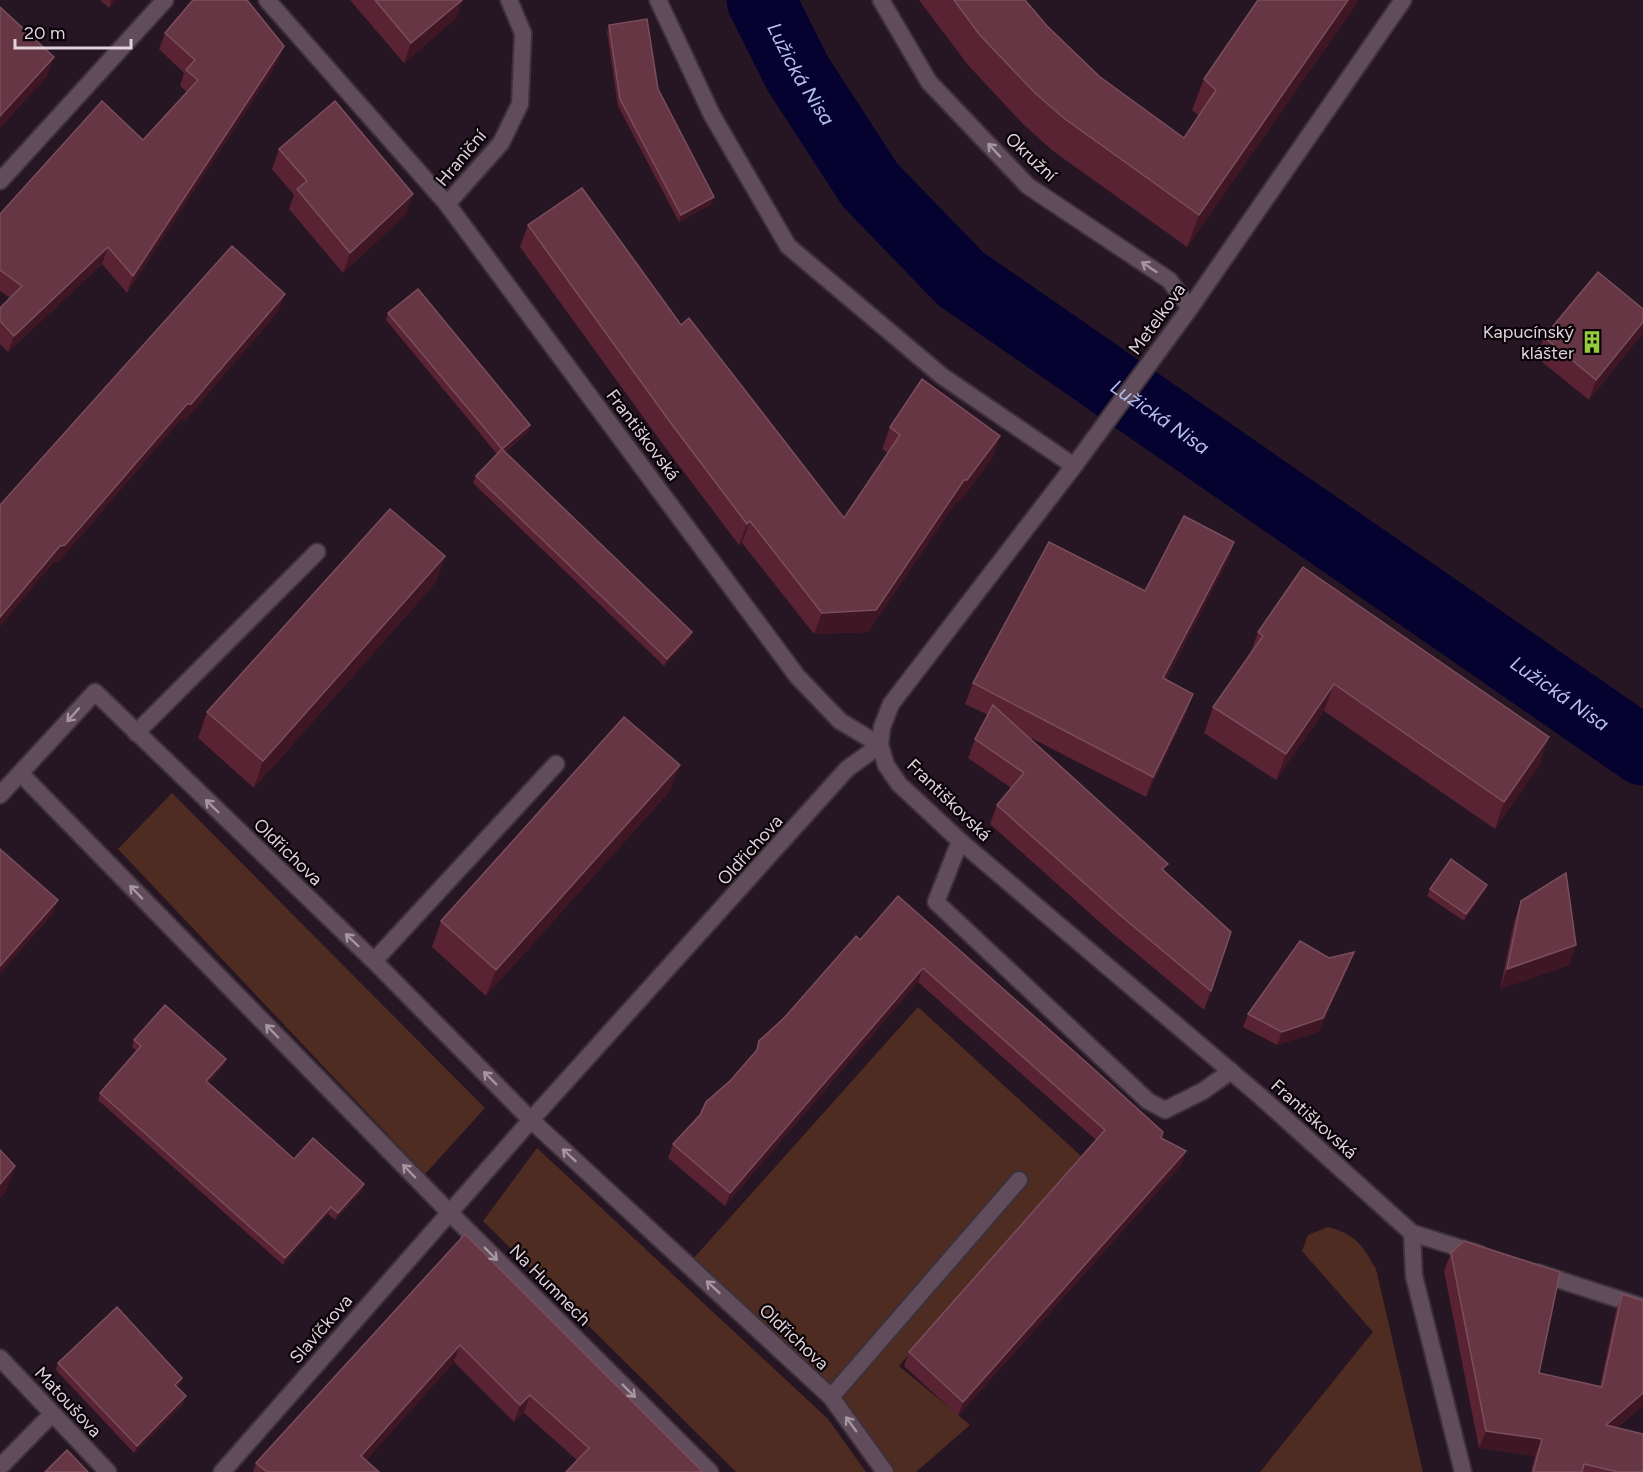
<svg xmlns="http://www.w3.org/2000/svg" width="1643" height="1472" viewBox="0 0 1643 1472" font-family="Figtree,sans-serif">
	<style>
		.green { fill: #4e2c22 }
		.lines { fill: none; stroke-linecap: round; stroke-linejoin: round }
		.river { stroke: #06022f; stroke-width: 69 }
		.service-casing { stroke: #3c3039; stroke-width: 20 }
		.minor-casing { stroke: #3c3039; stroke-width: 20 }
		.service { stroke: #604c5a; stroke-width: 16 }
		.minor { stroke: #604c5a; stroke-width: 16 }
		.wall { fill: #592333 }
		.shaded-wall { fill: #3f1624 }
		.building { fill: #673645; stroke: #7a4e5c; stroke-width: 1.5 }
		.oneway { stroke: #a696a1 }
		.labels { text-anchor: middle; stroke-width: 4.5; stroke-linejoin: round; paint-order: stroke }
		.street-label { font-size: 18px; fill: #dfd2db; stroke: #0a0409 }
		.poi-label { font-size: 18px; fill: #dfd2db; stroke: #0a0409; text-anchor: end }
		.water-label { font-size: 20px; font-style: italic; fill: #b6c0f0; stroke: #0a0409 }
	</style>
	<rect width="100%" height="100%" fill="#261522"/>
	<g class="green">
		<path d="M172 793 485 1108 425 1174 118 849Z"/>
		<path d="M918 1007 1081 1156 899 1366 970 1425 916 1472H894L840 1399 692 1260Z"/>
		<path d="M537 1148 828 1419 866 1472H736L483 1221Z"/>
		<path d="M1328 1227C1357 1235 1362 1245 1376 1269L1423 1472H1260L1373 1332 1302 1251 1308 1235Z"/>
	</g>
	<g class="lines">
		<path class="river" id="s1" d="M761 0 798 74 870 185 961 279 1643 751"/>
		<g class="service-casing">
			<g id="service">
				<path d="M658 0 712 115 788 246 942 376 1074 466"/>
				<path d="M447 204 501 143 520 104 523 33 509 0"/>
				<path d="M136 733 317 552"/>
				<path d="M960 841 936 902 1148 1101 1165 1110 1203 1091 1231 1071"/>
				<path d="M374 961 556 764"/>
				<path d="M831 1397 1019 1180"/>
				<path d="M0 1467 52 1414"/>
			</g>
		</g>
		<g class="minor-casing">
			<g id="minor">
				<path d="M267 0 447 204 797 676 840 721 880 745 886 765 899 784 960 841 1261 1097 1412 1233 1414 1276 1463 1472"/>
				<path d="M881 0 929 82 1028 186 1169 280 1190 308"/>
				<path d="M0 181 165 0"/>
				<path d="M21 774 450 1213 710 1472"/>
				<path d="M0 795 95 692 374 961 531 1120 831 1397 885 1472"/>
				<path d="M1412 1233 1479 1254"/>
				<path d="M1538 1273 1643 1307"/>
				<path d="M0 1358 108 1472"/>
				<path d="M222 1472 531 1120 847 769 880 745 882 727 891 704 1074 466 1190 308 1403 0"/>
			</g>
		</g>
		<use href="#service" class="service"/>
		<use href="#minor" class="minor"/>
	</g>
	<g class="wall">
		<path d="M100 0H116L109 8Z"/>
		<path d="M350 0H463L456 18 404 63Z"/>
		<path d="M919 0H1025L1047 26 1100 77 1184 138 1199 116 1192 110 1204 79 1359 0 1187 247 1053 151 1023 124 968 65Z"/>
		<path d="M609 25 658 89 712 204 679 222 618 106 607 32Z"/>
		<path d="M165 33 278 62 127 293 102 264 8 352 0 344V308L10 298 0 291V214L143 140 187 92 180 86 184 73 159 49Z"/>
		<path d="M279 149 406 214 343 273 289 209 294 195 272 169Z"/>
		<path d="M528 225 681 325 844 518 888 453 882 449 890 427 993 457 960 501 956 502 868 632 814 634 742 543 739 545 662 443 520 247Z"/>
		<path d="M388 313 530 425 528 432 505 452 690 639 664 666 473 483 476 476 497 454 386 320Z"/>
		<path d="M1642 334 1589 400 1536 357 1544 337Z"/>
		<path d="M1234 542 1227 562 1166 680 1186 714 1146 797 1027 736 1165 872 1211 991 1204 1010 1113 934 990 824 997 805 1011 788 968 758 975 739 988 715 965 704 973 683 1145 591Z"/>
		<path d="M445 556 436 582 254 788 198 738 207 712Z"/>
		<path d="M1258 632 1540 764 1495 829 1324 711 1276 780 1204 733 1213 707 1250 654Z"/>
		<path d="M670 791 486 996 432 947 441 921Z"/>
		<path d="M1487 885 1484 892 1464 921 1427 896 1430 889Z"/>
		<path d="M898 896 1161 1138 1186 1151 1181 1165 958 1416 904 1366 909 1352 1096 1140 918 982 725 1206 668 1158 673 1144 755 1052 759 1041 785 1017 860 940Z"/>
		<path d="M1521 901 1576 945 1569 965 1500 989 1514 922Z"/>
		<path d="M1329 958 1349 966 1318 1032 1277 1045 1243 1027 1248 1014Z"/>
		<path d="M134 1040 226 1059 223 1066 208 1083 294 1159 364 1184 362 1191 335 1220 328 1214 283 1265 98 1100 100 1093 137 1051 132 1047Z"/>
		<path d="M465 1234 703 1472 577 1460 524 1413 514 1422 454 1362 366 1460 379 1472H253L256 1463Z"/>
		<path d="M1451 1253 1539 1373 1600 1386 1616 1311 1622 1294 1643 1405 1617 1428 1643 1472H1531L1535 1456 1479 1448 1444 1271Z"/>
		<path d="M58 1363 182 1378 180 1385 178 1387 183 1404 134 1453 56 1370Z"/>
	</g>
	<g class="shaded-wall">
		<path d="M111 0H116L109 8Z"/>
		<path d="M462 0H463L456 18 404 63 411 43Z"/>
		<path d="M1348 0H1359L1187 247 1199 215Z"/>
		<path d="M284 46 278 62 127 293 133 276Z"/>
		<path d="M54 57 47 77 0 128V116Z"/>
		<path d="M413 194 406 214 343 273 350 253Z"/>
		<path d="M714 197 712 204 679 222 681 215Z"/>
		<path d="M108 247 102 264 8 352 14 336Z"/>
		<path d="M285 294 279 311 185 421 181 420 59 562H54L0 627V617L60 546Z"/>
		<path d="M1643 322V331L1642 334 1589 400 1596 380Z"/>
		<path d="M530 425 528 432 499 456 502 449Z"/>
		<path d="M1000 436 993 457 960 501 956 502 868 632 814 634 822 613 964 480Z"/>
		<path d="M750 521 742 543 739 545 747 524Z"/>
		<path d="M1234 542 1227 562 1156 699 1163 678Z"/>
		<path d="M445 556 436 582 254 788 263 761Z"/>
		<path d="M692 632 690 639 664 666 667 659Z"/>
		<path d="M1334 684 1324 711 1276 780 1286 754Z"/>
		<path d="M1193 694 1186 714 1146 797 1153 777Z"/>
		<path d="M1549 737 1540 764 1495 829 1504 802Z"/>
		<path d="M680 765 670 791 486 996 496 970Z"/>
		<path d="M1487 885 1484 892 1464 921 1466 914Z"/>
		<path d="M58 900 53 914 0 974V966Z"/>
		<path d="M1576 945 1569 965 1500 989 1507 969Z"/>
		<path d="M1354 952 1349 966 1318 1032 1277 1045 1282 1032Z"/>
		<path d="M923 968 918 982 725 1206 730 1193Z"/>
		<path d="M226 1059 223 1066 204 1088 206 1081Z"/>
		<path d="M1186 1151 1181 1165 958 1416 963 1402Z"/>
		<path d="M15 1166 6 1192 0 1199V1184Z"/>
		<path d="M364 1184 362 1191 335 1220 338 1213Z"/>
		<path d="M331 1207 328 1214 283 1265 285 1258Z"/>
		<path d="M460 1345 454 1362 356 1472 361 1456Z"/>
		<path d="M182 1378 180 1385 173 1392 175 1385Z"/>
		<path d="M1643 1393V1405L1600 1442 1606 1425Z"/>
		<path d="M530 1395 524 1413 514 1422 520 1405Z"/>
		<path d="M186 1396 183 1404 134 1453 137 1446Z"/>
		<path d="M1486 1431 1542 1439 1535 1456 1479 1448Z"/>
	</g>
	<g class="building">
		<path d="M193 0H247L284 46 133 276 108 247 14 336 0 321V308L22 286 0 270V214L102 101 143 140 198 80 186 70 195 60 165 33Z"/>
		<path d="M375 0H462L411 43Z"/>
		<path d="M954 0H1025L1047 26 1100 77 1184 138 1216 90 1204 79 1258 0H1348L1199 215 1065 119 1035 93 979 34Z"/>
		<path d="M0 7 54 57 0 116Z"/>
		<path d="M647 19 658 89 714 197 681 215 620 99 609 25Z"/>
		<path d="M335 101 413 194 350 253 297 189 307 181 279 149Z"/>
		<path d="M582 188 681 325 689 318 844 518 900 435 890 427 922 379 1000 436 967 480H964L876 610 822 613 750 521 747 524 670 422 528 225Z"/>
		<path d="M232 246 285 294 191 404H187L65 545 60 546 0 617V505Z"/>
		<path d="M1598 272 1643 309V322L1596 380 1544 337Z"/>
		<path d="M418 289 530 425 502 449 388 313Z"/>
		<path d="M502 449 692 632 667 659 476 476Z"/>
		<path d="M390 509 445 556 263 761 207 712Z"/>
		<path d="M1184 516 1234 542 1163 678 1193 694 1153 777 973 683 1049 542 1145 591Z"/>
		<path d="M1303 567 1549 737 1504 802 1334 684 1286 754 1213 707 1263 636 1258 632Z"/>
		<path d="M993 705 1168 864 1162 869 1231 932 1211 991 1120 915 997 805 1024 773 975 739Z"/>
		<path d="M624 717 680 765 496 970 441 921Z"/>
		<path d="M0 849 58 900 0 966Z"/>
		<path d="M1451 859 1487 885 1466 914 1430 889Z"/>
		<path d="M1566 873 1576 945 1507 969 1521 901Z"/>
		<path d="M898 896 1087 1063 1163 1132 1161 1138 1186 1151 963 1402 909 1352 1105 1130 923 968 730 1193 673 1144 700 1115 706 1102 731 1080 757 1050 759 1041 785 1017 856 936 860 940Z"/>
		<path d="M1300 941 1329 958 1354 952 1323 1018 1282 1032 1248 1014Z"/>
		<path d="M165 1005 226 1059 206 1081 294 1159 313 1138 364 1184 338 1213 331 1207 285 1258 100 1093 141 1046 134 1040Z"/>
		<path d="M0 1150 15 1166 0 1184Z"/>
		<path d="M465 1234 703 1472H566L589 1448 530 1395 520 1405 460 1345 361 1456 379 1472H267L256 1463Z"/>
		<path d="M1464 1241 1560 1272 1539 1373 1602 1387 1622 1294 1643 1301V1393L1606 1425 1643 1434V1472H1618L1584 1464 1582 1472H1533L1542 1439 1486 1431 1451 1253Z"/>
		<path d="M117 1307 182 1378 175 1385 186 1396 137 1446 58 1363Z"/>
		<path d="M67 1450 88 1472H45Z"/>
	</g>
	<defs><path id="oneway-shaft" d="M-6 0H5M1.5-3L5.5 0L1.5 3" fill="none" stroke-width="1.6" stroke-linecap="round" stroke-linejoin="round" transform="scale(1.5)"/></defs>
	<g class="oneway">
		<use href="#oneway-shaft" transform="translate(994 150) rotate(-133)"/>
		<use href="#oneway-shaft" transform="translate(1149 267) rotate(-146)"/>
		<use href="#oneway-shaft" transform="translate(73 715) rotate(132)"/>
		<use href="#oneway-shaft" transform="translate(212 806) rotate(-136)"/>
		<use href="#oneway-shaft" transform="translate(136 892) rotate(-134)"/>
		<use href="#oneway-shaft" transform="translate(352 940) rotate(-136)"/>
		<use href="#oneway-shaft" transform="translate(272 1031) rotate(-134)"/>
		<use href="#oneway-shaft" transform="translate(490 1078) rotate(-135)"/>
		<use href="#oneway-shaft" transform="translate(569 1155) rotate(-137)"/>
		<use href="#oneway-shaft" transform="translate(409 1171) rotate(-134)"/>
		<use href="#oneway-shaft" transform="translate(491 1254) rotate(45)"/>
		<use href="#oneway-shaft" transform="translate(713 1287) rotate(-137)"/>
		<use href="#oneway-shaft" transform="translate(629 1391) rotate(45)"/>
		<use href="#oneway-shaft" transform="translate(851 1424) rotate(-126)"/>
	</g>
	<defs>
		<g id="building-bare" transform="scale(1.8)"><path d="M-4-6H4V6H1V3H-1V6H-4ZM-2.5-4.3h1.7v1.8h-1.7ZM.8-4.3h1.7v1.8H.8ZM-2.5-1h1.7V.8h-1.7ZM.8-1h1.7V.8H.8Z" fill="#94cc3c" stroke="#0a0409" stroke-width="2.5" paint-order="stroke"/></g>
	</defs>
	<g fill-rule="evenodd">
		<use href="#building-bare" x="1592" y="342"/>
	</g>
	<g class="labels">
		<g class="street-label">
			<text transform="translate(1031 157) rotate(43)" y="6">Okružní</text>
			<text transform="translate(461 158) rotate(-50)" y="6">Hraniční</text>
			<text transform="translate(1157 319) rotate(-54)" y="6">Metelkova</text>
			<text transform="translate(643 435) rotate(53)" y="6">Františkovská</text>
			<text transform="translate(949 800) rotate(44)" y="6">Františkovská</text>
			<text transform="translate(750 850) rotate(-48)" y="6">Oldřichova</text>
			<text transform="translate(288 852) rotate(44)" y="6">Oldřichova</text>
			<text transform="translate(1314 1119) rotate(42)" y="6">Františkovská</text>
			<text transform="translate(550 1285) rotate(45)" y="6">Na Humnech</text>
			<text transform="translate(321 1329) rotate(-49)" y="6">Slavíčkova</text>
			<text transform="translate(794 1337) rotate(43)" y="6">Oldřichova</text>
			<text transform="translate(68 1402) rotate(47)" y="6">Matoušova</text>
		</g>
		<g class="poi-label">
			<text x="1574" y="338">Kapucínský<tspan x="1574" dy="21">klášter</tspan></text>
		</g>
		<g class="water-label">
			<text dy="7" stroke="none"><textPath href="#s1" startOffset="84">Lužická Nisa</textPath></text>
			<text dy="7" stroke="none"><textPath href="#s1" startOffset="588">Lužická Nisa</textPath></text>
			<text dy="7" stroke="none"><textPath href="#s1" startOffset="1074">Lužická Nisa</textPath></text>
		</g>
	</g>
	<path d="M15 39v9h116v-9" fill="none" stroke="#dfd2db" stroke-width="3"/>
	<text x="24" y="39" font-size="18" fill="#dfd2db" stroke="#0a0409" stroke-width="4.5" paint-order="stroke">20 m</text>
</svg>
